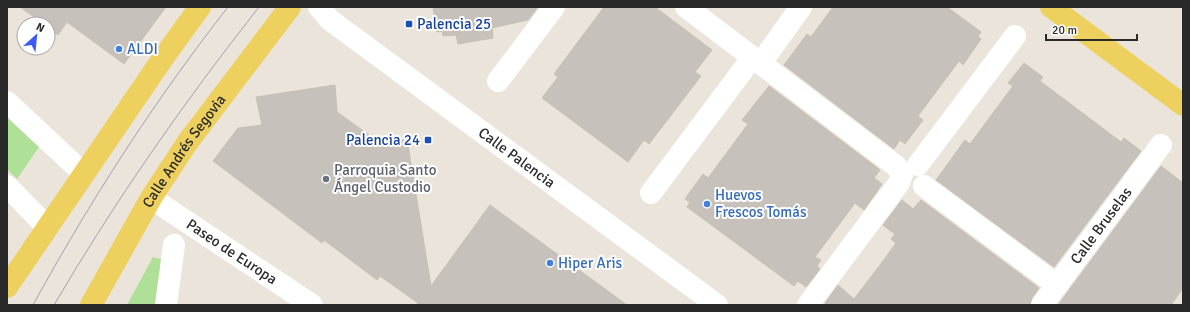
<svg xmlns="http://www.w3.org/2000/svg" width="1190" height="312" viewBox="0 0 1190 312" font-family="Signika,sans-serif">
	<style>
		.green { fill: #aee098 }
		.building { fill: #c6c1ba; stroke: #c6c0b4 }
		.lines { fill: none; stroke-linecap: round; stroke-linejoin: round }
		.pedestrian { stroke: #fff; stroke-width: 22 }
		.minor { stroke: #fff; stroke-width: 22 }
		.secondary { stroke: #fff; stroke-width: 22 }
		.primary { stroke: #edd05e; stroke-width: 22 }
		.tram { stroke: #9ea0b3; stroke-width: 1 }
		.transit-dot { fill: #1a4fb4; stroke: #fff; stroke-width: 1.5 }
		.shop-dot { fill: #3f7fe0; stroke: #fff; stroke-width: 1.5 }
		.worship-dot { fill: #6b7280; stroke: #fff; stroke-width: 1.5 }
		.labels { text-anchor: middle; stroke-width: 4; stroke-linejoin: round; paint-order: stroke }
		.transit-label { font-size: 15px; fill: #164399; stroke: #fff; text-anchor: start }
		.shop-label { font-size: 15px; fill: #366cbe; stroke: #fff; text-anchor: start }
		.street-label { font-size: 15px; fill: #292929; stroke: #fff }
		.worship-label { font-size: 15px; fill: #5b616d; stroke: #fff; text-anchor: start }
	</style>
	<rect width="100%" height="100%" fill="#ebe4db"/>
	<g class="green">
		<path d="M7 117 39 147 17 179 7 169Z"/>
		<path d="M153 257 164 260 159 305H127Z"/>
	</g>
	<g class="building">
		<path d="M20 7H166L124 64 67 22 58 35 48 27V24H44Z"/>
		<path d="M433 7H538L528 20 492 28 493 38 458 44 456 35 443 36 442 31 437 32Z"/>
		<path d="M604 7H655L712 50 695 72 701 76 649 144 644 140 628 162 542 98 558 77 554 74Z"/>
		<path d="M833 7H947L981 32 978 36 981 39 963 65 959 61 918 116 923 120 905 144 900 140 894 149 784 65 807 34 811 37Z"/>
		<path d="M1024 63 1043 77 1040 81 1121 142 1124 138 1141 151 1054 267 936 180 965 140 970 144 1013 86 1008 83Z"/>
		<path d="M335 85 337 112 383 145 407 139 431 286 490 205 627 305H417L418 303 380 276 377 280 324 240 322 243 213 161 238 128 262 125 256 97Z"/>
		<path d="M769 86 880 170 874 178 882 184 864 210 855 203 815 257 821 260 817 266 820 269 806 287 798 281 794 286 687 207 690 202 685 199 703 174 708 178 748 124 742 120Z"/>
		<path d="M1161 166 1183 183V288L1171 305H1058Z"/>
		<path d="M902 200 913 209 921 200 1039 288 1032 298 1030 305H828L825 303 838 285 854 299 880 265 896 243 891 239 895 234 883 225Z"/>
	</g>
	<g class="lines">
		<g class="pedestrian">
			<path d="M768 53 801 7"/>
			<path d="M498 81 554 7"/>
			<path d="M918 165 1015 36"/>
			<path d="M924 186 1057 285"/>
			<path d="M651 193 746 66"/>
			<path d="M166 305 174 245"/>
			<path id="s1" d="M1042 305 1161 145"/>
		</g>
		<path class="minor" d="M686 7 896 166 902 175 899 183 808 305"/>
		<g class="secondary">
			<path id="s2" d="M319 7 330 20 717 305"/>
			<path d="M7 102 84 174"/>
			<path d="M7 186 47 227"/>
			<path id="s3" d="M151 198 312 305"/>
		</g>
		<g class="primary">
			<path d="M1051 7 1183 105"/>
			<path d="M7 287 163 58 200 7"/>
			<path id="s4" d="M91 305 151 198 187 143 290 7"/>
		</g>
		<g class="tram">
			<path d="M33 305C90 201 155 100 228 7"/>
			<path d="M54 305C115 201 184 102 259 7"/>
		</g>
	</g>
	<g class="transit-dot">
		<rect x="405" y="20" width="8" height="8" rx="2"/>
		<rect x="424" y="136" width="8" height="8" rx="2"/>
	</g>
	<g class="shop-dot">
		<circle cx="119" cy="49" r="4"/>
		<circle cx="707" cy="204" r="4"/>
		<circle cx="550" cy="263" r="4"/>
	</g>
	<circle class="worship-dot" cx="326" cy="179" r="4"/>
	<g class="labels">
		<g class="transit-label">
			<text x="417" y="29">Palencia 25</text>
			<text x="420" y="145" text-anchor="end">Palencia 24</text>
		</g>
		<g class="shop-label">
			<text x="127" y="54">ALDI</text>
			<text x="715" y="200">Huevos<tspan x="715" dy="17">Frescos Tomás</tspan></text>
			<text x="558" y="268">Hiper Aris</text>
		</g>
		<g class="street-label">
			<text dy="5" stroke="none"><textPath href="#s4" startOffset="180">Calle Andrés Segovia</textPath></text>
			<text dy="5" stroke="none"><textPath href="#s2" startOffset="249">Calle Palencia</textPath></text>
			<text dy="5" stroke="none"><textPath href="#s1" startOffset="99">Calle Bruselas</textPath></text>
			<text dy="5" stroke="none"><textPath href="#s3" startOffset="97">Paseo de Europa</textPath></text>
		</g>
		<g class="worship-label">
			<text x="334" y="175">Parroquia Santo<tspan x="334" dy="17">Ángel Custodio</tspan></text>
		</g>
	</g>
	<rect width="1190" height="312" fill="none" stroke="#292929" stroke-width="16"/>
	<g transform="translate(36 36) rotate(27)"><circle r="19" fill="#ffffff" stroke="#a9a9a9"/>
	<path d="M0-3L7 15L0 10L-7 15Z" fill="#3d5af5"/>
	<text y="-6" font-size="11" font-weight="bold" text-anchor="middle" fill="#292929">N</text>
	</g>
	<path d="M1046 34v6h91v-6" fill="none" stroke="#292929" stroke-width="2"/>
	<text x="1052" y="34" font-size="12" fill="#292929" stroke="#ffffff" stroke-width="3" paint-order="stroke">20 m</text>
</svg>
